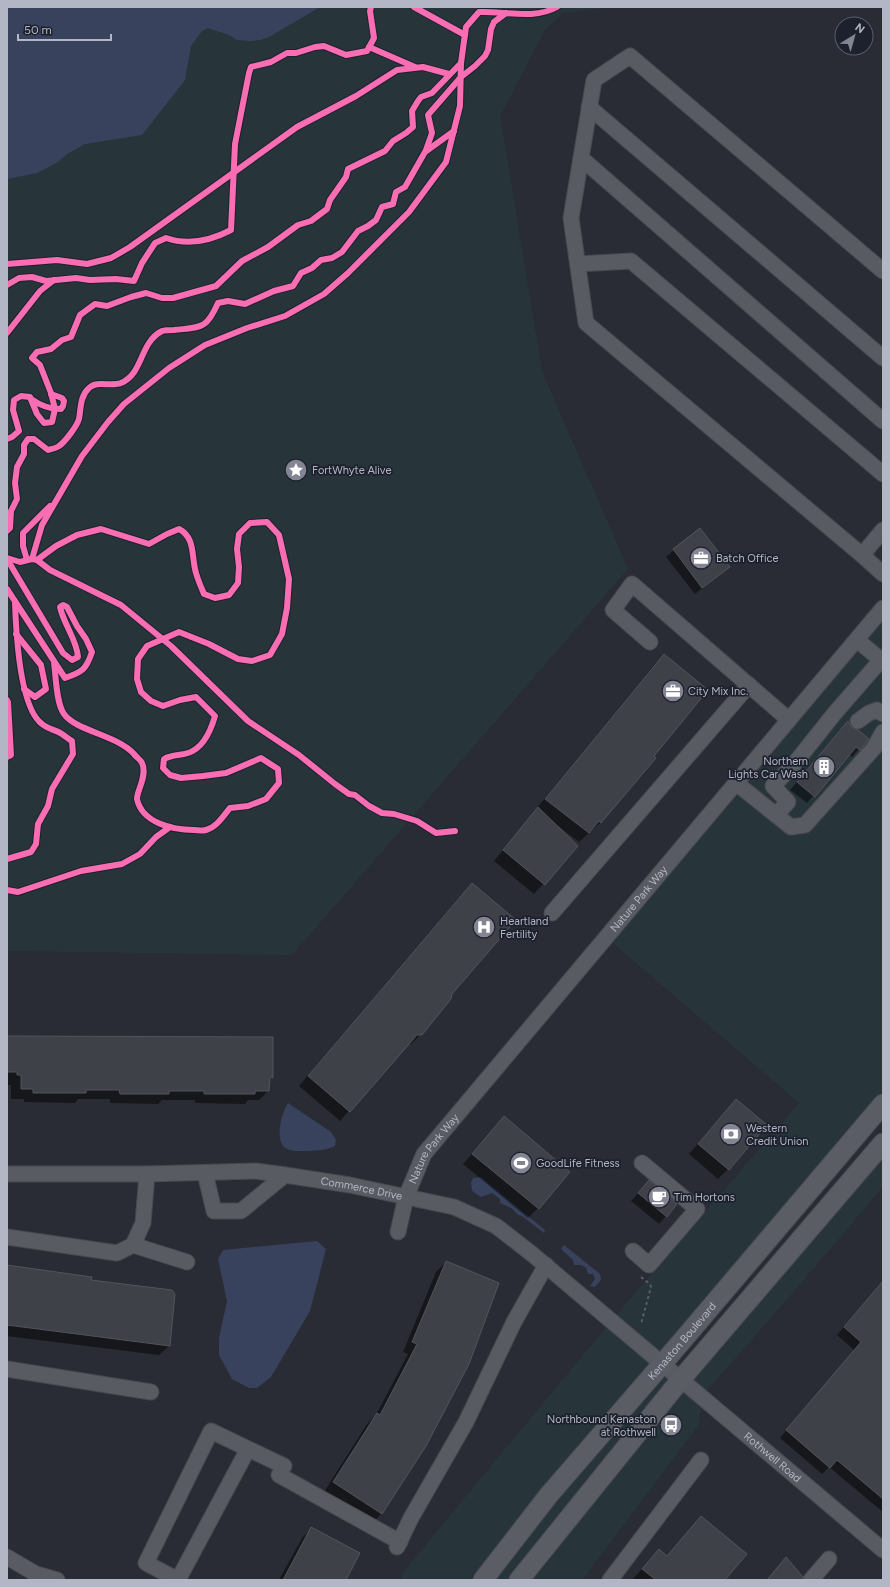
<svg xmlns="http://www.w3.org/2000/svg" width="890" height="1587" viewBox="0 0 890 1587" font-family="Figtree,sans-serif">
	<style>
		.green { fill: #27353a }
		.water { fill: #39425d }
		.shadow { fill: #0007 }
		.building { fill: #3f4149; stroke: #51545b }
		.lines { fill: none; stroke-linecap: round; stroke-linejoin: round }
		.minor-casing { stroke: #47494e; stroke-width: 17 }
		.major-casing { stroke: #474951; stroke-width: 21 }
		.path { stroke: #5c5e66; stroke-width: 2; stroke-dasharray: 3 3; stroke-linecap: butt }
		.minor { stroke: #595b62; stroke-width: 15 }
		.major { stroke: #5b5d64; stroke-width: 19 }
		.cycleway-casing { stroke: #1d212e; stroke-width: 8 }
		.cycleway { stroke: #f96db3; stroke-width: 6 }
		.labels { text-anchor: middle; stroke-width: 3.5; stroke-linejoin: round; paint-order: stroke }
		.poi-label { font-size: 11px; fill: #b3b7c5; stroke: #1d212e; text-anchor: start }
		.street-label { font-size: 11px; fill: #b3b7c5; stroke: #1d212e }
	</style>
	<rect width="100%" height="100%" fill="#292c34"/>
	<g class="green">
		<path d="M7 7H613L563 13 545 30 500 116 542 371 628 569 292 955 7 951Z"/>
		<path d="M883 608V1104L663 1363 681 1378 883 1145V1187L784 1303 702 1396 699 1425 582 1580H400L404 1571 612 1320 799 1103 606 937Z"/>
	</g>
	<g class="water">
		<path d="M7 7H320L269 37 260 40 250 41 237 40 229 35 208 28 202 31 191 46 185 80 142 135 85 144 67 154 58 162 37 173 7 179Z"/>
		<path d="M288 1103 331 1132 336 1140 335 1146C326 1151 318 1150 308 1151 301 1151 290 1152 284 1147 275 1137 282 1112 288 1103Z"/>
		<path d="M481 1177 545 1230 544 1233 522 1216 518 1215C511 1207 509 1207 500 1203V1199L492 1193 481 1197 472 1191 471 1183 473 1178Z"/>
		<path d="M317 1241 326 1249 310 1311 271 1377 257 1388H249L232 1379 219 1355V1338L227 1301 218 1259 223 1250Z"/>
		<path d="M564 1245 600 1274 601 1280 595 1287 590 1286 595 1279 593 1274H588L586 1268 581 1265H574L573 1260 561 1249Z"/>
	</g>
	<g class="shadow">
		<path d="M674 550 728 567 695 594 666 557Z"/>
		<path d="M664 655 652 756 601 822 579 842 558 826 557 827 577 846 534 894 494 861 537 810 536 809 654 665Z"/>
		<path d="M847 723 859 749 852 757 849 754 807 803 790 790Z"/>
		<path d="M462 894 451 994 421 1034 411 1044H407L340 1121 299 1086Z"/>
		<path d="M7 1037 272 1077 269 1080 268 1091 259 1100H248L245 1104 195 1103V1100H162L158 1104 110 1103V1099H78L75 1103 24 1102V1099H11V1085H8Z"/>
		<path d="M736 1100 728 1169 718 1179 689 1154Z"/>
		<path d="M504 1117 538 1208 528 1218 463 1164Z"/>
		<path d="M649 1182 676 1204 659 1224 631 1201Z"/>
		<path d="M446 1262 382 1513 372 1523 324 1492 367 1424 376 1415 408 1354 403 1352 436 1272Z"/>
		<path d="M7 1267 90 1281 169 1346 159 1355 7 1336Z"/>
		<path d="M883 1282V1512L829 1467 822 1474 780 1438 854 1350 837 1335Z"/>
		<path d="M701 1517 723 1580 633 1579 659 1550 666 1557Z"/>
		<path d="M312 1528 345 1580H279L302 1538Z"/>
	</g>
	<g class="building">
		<path d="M700 528 730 567 702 588 673 549Z"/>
		<path d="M664 654 708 690 654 756 656 758 601 823 599 821 589 833 545 799Z"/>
		<path d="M848 721 851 727 858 730 869 739 860 750 856 747 815 797 797 782Z"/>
		<path d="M538 807 578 846 545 885 503 850Z"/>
		<path d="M472 883 516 920 452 994 451 999 422 1035H417L350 1112 308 1076Z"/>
		<path d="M7 1036 273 1037V1078L270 1077 269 1091H255V1094H204V1091H169V1094H120L119 1090H86V1093H33V1089H21V1075H17V1072H7Z"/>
		<path d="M736 1099 767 1125 729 1170 698 1144Z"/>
		<path d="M504 1116 570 1172 539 1209 472 1154Z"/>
		<path d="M649 1180 677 1204 667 1217 638 1193Z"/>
		<path d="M446 1261 499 1283 469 1364 426 1446 382 1514 333 1482 377 1413 380 1415 417 1344 412 1342Z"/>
		<path d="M7 1265 92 1277 91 1280 172 1290 175 1294 170 1346 7 1325Z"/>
		<path d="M883 1281V1499L837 1460 830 1468 786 1430 861 1342 844 1327Z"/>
		<path d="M701 1516 747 1554 725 1580H656L642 1569 659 1549 667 1556Z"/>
		<path d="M311 1527 360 1553 346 1580H283Z"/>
		<path d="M786 1557 803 1577 802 1580H767Z"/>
	</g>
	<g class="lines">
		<g class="minor-casing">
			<g id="minor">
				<path d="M589 107 883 358"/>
				<path d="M581 158 883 421"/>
				<path d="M578 264 631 261 883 474"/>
				<path d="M883 530 862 555 883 574"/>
				<path d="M862 555 586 323 571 218 594 80 630 56 883 271"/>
				<path d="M650 642 613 610 632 584 789 720"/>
				<path d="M858 721 869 713 877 710 883 714"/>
				<path d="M736 783 776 815 788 802 773 786 795 763 834 714 881 660 857 640"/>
				<path d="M776 815 791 827 805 825 874 748 883 732"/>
				<path d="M552 913 749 685"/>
				<path d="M205 1173 214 1211H241L285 1175"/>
				<path id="s1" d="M7 1174H147L256 1171 285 1175 350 1185 454 1207 496 1226 532 1254 883 1550"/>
				<path id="s2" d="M398 1232 406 1197 424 1154 883 608"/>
				<path d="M7 1237 117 1253 133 1245 143 1223 147 1174"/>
				<path d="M133 1245 187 1262"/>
				<path d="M633 1251 649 1265 697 1209 642 1163"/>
				<path d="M7 1369 151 1392"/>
				<path d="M248 1449 178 1580 146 1563 211 1431 284 1466"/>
				<path d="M279 1475 400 1542"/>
				<path d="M397 1547 411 1518 466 1422 514 1322 546 1265"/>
				<path d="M7 1557 36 1574 57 1580"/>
				<path d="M610 1580 701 1460"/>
				<path d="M811 1580 829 1559"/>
			</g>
		</g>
		<g class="major-casing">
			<g id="major">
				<path id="s3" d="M483 1580 548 1496 682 1341 883 1104"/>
				<path d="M519 1580 682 1378 883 1143"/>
			</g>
		</g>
		<path class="path" d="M641 1277 650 1284 651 1287 641 1324"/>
		<use href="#minor" class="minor"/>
		<use href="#major" class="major"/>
		<g class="cycleway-casing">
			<g id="cycleway">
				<path d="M414 7 465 35"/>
				<path d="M369 47 415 67"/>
				<path d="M426 150 432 133 428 115 461 77 475 66 485 56 488 50 491 29 494 22 506 13"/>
				<path d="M7 264 57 260 87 264 111 258 130 247 297 127 356 96 397 70 423 67 449 74"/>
				<path d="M7 285 19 278 32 277 46 281 76 278 90 280 116 279 134 281 142 263 155 243 166 238C189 246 210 241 231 230L235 144 249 73 251 67 271 62 287 53H296L315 47 324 46 346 55 367 51 374 38 370 11 371 7"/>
				<path d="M7 333 40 291 54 280"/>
				<path d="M31 399C41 406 49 409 61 409L63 406 64 401 62 398 51 394"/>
				<path d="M7 439 12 437 19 431 13 410 14 400 21 396 30 397 37 414 44 423 52 422 55 409 51 393 40 365 32 358 37 352 51 349 62 340 71 337 80 315 95 304 107 306 131 297 146 293 162 298H173L216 286 242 261 268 247 298 225 311 221 327 209 330 200 346 177 348 169 385 151 393 141 406 133 413 127 412 111 418 101 421 97 432 93 461 63"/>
				<path d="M7 531 10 528 11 511 17 499 15 483 17 467 24 454V445L28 439H34L48 450C51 449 57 448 59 446 65 442 77 426 79 419 81 408 80 396 89 388 97 380 111 387 121 383 144 373 139 343 162 331 165 330 170 330 174 330 201 327 206 330 218 303L228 301 245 304 274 291 293 286 301 273 312 268 321 260 332 258 342 252 358 231 368 226 376 220 382 207 393 204 396 192 405 187 425 152 454 131"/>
				<path d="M7 558 20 562 32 559 37 560 50 570 121 605 171 646 248 721 299 755 335 784 349 794 355 795 369 806 382 813 394 814 417 821 436 833 455 831"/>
				<path d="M7 559 63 653 72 660 78 657C77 640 64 625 60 607L63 605 67 607 77 626 86 639 92 652C86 670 82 672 65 678L7 589"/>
				<path d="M32 559 42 525 82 456 108 422 124 404 169 368 205 345 247 328 285 316 324 294 348 273 409 212 446 162 460 106 461 63 466 27 479 12C504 11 534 20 557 7"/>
				<path d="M27 560 23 546V533L50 506"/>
				<path d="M37 560 56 546 77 535 101 529 149 544 167 534 179 529C196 538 191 557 196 573 198 580 201 587 204 594L215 598 229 595 238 583 239 567 237 549 239 534 250 523 267 522 279 535 289 579 287 608 282 634 270 655 252 661 238 659 209 644 179 632 147 646 138 659 137 679 141 692 151 701 163 706 180 700 196 697 215 716C211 730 204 748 188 753 179 756 173 754 164 759L163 768 170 775 181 778 203 776 226 773 261 758 278 769 279 783 266 799 248 806 230 808C223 816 217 827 206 830 202 831 198 830 194 830 173 830 142 823 137 799 137 796 138 793 139 790 142 782 146 771 142 763 141 760 136 757 134 754 117 735 76 731 64 714 56 703 56 676 54 663"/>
				<path d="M16 634 41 665 46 689 35 697 24 689"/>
				<path d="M7 700 8 702 11 755 7 757"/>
				<path d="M7 859 31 852 36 844 38 824 48 806 52 789 73 754 72 741C68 739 65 736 62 734 56 730 48 729 42 724 19 707 16 631 15 603"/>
				<path d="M7 890 18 892 81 871 122 864 140 854 156 837 170 827"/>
			</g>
		</g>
		<use href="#cycleway" class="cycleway"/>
	</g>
	<defs>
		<g id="sight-disc" transform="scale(1.15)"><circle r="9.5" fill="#838692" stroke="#1d212e"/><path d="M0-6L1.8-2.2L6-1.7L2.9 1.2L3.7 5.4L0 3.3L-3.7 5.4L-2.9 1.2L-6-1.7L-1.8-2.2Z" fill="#fff"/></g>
		<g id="office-disc" transform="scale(1.15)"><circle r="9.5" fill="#838692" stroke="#1d212e"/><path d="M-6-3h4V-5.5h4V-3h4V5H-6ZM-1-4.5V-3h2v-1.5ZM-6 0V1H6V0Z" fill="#fff"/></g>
		<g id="building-disc" transform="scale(1.15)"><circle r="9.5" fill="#838692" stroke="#1d212e"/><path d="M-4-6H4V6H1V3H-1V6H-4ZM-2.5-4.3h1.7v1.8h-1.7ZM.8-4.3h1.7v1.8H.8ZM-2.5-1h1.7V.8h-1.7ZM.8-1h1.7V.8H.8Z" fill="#fff"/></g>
		<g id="hospital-disc" transform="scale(1.15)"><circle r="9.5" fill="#838692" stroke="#1d212e"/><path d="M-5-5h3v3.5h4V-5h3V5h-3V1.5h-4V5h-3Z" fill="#fff"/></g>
		<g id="bank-disc" transform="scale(1.15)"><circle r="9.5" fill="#838692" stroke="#1d212e"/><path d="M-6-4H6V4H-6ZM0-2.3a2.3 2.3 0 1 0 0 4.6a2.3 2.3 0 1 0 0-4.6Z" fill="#fff"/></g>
		<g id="stadium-disc" transform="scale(1.15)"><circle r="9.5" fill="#838692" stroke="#1d212e"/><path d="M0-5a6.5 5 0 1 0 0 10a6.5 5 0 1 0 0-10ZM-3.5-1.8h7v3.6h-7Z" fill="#fff"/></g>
		<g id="cafe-disc" transform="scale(1.15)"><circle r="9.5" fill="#838692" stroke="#1d212e"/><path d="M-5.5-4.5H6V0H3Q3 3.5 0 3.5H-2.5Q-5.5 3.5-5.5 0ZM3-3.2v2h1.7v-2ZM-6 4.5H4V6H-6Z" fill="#fff"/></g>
		<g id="bus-disc" transform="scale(1.15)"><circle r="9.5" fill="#838692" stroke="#1d212e"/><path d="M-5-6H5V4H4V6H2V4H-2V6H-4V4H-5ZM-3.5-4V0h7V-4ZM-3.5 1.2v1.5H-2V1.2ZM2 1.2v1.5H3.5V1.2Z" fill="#fff"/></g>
	</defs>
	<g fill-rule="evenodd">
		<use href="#sight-disc" x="296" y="470"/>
		<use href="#office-disc" x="701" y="558"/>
		<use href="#office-disc" x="673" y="691"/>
		<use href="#building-disc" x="824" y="767"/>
		<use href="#hospital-disc" x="484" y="927"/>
		<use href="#bank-disc" x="731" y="1134"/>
		<use href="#stadium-disc" x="521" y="1163"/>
		<use href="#cafe-disc" x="659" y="1197"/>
		<use href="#bus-disc" x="671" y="1425"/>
	</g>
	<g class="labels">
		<g class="poi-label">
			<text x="312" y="474">FortWhyte Alive</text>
			<text x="716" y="562">Batch Office</text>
			<text x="688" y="695">City Mix Inc.</text>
			<text x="808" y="765" text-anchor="end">Northern<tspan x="808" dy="13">Lights Car Wash</tspan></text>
			<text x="500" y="925">Heartland<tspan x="500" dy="13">Fertility</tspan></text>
			<text x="746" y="1132">Western<tspan x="746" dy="13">Credit Union</tspan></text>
			<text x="536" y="1167">GoodLife Fitness</text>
			<text x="674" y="1201">Tim Hortons</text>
			<text x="656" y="1423" text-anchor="end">Northbound Kenaston<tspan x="656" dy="13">at Rothwell</tspan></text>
		</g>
		<g class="street-label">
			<text dy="4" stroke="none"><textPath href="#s2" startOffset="416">Nature Park Way</textPath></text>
			<text dy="4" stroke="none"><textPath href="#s2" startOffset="92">Nature Park Way</textPath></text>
			<text dy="4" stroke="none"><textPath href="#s1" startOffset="356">Commerce Drive</textPath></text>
			<text dy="4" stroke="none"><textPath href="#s3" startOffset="311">Kenaston Boulevard</textPath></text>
			<text dy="4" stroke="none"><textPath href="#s1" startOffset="857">Rothwell Road</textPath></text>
		</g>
	</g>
	<rect width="890" height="1587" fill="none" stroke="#b3b7c5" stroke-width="16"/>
	<g transform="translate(854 36) rotate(37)"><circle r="19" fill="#1d212e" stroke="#595d6a"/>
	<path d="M0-3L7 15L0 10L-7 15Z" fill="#838692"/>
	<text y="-6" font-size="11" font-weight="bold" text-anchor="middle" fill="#b3b7c5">N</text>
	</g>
	<path d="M18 34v6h93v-6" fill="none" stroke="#b3b7c5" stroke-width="2"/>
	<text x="24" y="34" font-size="12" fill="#b3b7c5" stroke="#1d212e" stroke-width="3" paint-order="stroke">50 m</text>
</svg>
